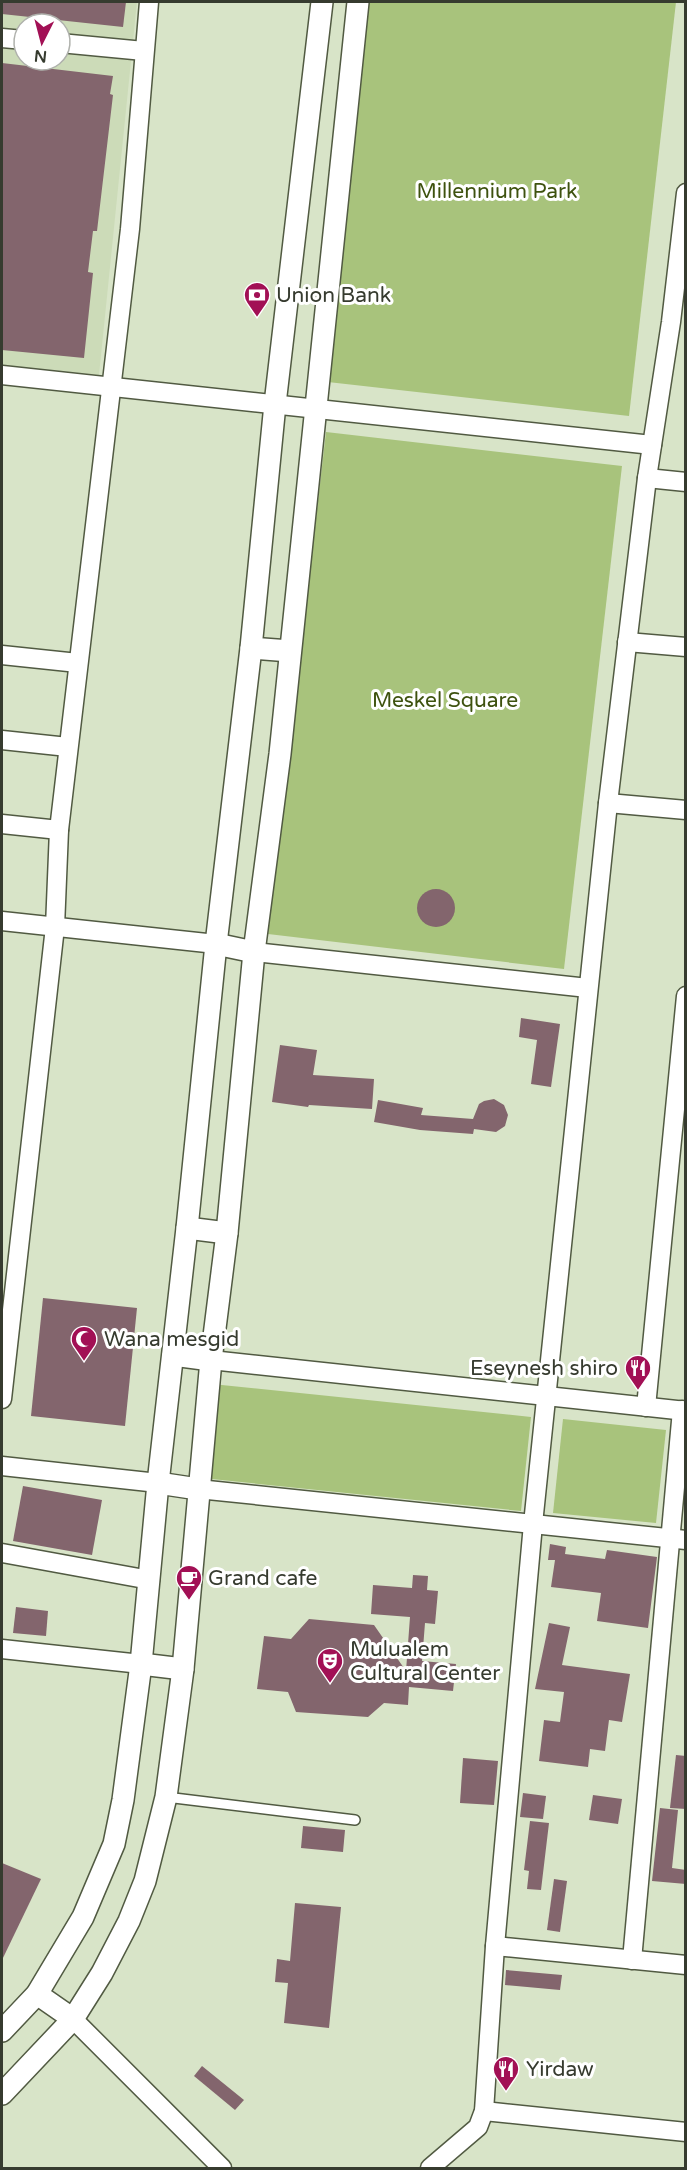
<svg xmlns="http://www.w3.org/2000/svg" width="687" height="2170" viewBox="0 0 687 2170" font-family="'Varela Round',sans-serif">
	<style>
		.built { fill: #ccdbb8; fill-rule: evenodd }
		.green { fill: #a8c37c }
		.building { fill: #83656d }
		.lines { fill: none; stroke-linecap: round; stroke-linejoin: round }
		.service-casing { stroke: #515a42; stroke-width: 12 }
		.minor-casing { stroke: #515a42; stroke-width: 21 }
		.tertiary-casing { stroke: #515a42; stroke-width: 24 }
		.service { stroke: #fff; stroke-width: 9 }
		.minor { stroke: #fff; stroke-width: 18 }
		.tertiary { stroke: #fff; stroke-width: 21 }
		.labels { text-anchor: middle; stroke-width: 6; stroke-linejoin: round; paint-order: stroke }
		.park-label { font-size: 21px; fill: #3e520f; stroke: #fff }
		.poi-label { font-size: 21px; fill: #363b2f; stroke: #fff; text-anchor: start }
	</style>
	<rect width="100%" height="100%" fill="#d8e4c8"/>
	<path class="built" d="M2 2H137L99 375 2 365ZM24 24H60V60H24Z"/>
	<g class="green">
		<path d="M362 2H676L629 416 319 381Z"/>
		<path d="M326 432 622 466 564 969 268 934Z"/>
		<path d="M212 1384 531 1417 521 1511 202 1478Z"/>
		<path d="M563 1419 666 1430 656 1523 553 1513Z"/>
	</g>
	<g class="building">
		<path d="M2 2H126L123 27 2 14Z"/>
		<path d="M2 63 113 76 110 94 113 95 97 231H93L88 272 93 273 84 358 2 350Z"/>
		<circle cx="436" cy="908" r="19"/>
		<path d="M521 1018 560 1024 551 1087 531 1084 537 1040 519 1037Z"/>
		<path d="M280 1045 317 1050 313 1075 374 1079 372 1109 309 1105 308 1107 272 1102Z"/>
		<path d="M494 1099 504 1105 508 1115 505 1126 496 1132 474 1129 473 1134 420 1130 374 1122 378 1100 423 1108 421 1115 473 1119 479 1104 484 1101Z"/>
		<path d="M43 1298 137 1308 125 1426 31 1416Z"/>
		<path d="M23 1486 102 1500 92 1555 13 1541Z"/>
		<path d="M550 1544 566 1547 565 1554 605 1559 607 1550 657 1557 648 1628 597 1621 601 1593 551 1587 555 1560H548Z"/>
		<path d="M413 1575 428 1576 427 1590 438 1591 435 1624 425 1623 422 1661 456 1664 453 1691 409 1687 408 1705 384 1703 368 1717 296 1712 288 1692 257 1689 264 1636 291 1639 309 1619 374 1625 406 1671 410 1617 371 1614 373 1585 412 1588Z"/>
		<path d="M16 1607 48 1611 46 1636 13 1633Z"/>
		<path d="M549 1623 570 1627 562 1665 630 1674 622 1722 609 1720 605 1751 590 1749 588 1767 539 1761 544 1720 560 1722 564 1692 535 1689Z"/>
		<path d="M676 1755 686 1756V1809L670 1808Z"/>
		<path d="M463 1758 498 1761 494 1805 460 1803Z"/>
		<path d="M523 1793 546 1796 543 1819 520 1817Z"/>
		<path d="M593 1795 622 1799 618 1824 589 1820Z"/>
		<path d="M660 1808 678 1810 672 1868 686 1870V1884L652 1881Z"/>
		<path d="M530 1821 549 1823 541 1890 527 1889 529 1871 524 1870Z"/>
		<path d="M303 1826 345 1830 343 1852 301 1848Z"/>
		<path d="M2 1863 41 1879 2 1960Z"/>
		<path d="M554 1879 567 1881 560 1932 547 1930Z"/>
		<path d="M295 1903 341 1907 329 2028 284 2023 288 1983 275 1982 277 1959 290 1961Z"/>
		<path d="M506 1970 562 1975 560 1990 505 1985Z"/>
		<path d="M202 2066 244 2100 235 2110 194 2076Z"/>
	</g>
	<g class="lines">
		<g class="service-casing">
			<path id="service" d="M166 1797 355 1820"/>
		</g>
		<g class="minor-casing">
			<g id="minor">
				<path d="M2 38 24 40"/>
				<path d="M60 43 144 51"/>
				<path d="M2 375 652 445"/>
				<path d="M647 478 686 482"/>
				<path d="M627 642 686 647"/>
				<path d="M2 655 78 663"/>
				<path d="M2 740 68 747"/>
				<path d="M608 803 686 810"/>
				<path d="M2 824 59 830"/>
				<path d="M2 921 216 944"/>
				<path d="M254 952 588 988"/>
				<path d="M211 1360 686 1411"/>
				<path d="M2 1399 55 927 59 830 130 229 149 2"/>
				<path d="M646 1407 686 996"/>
				<path d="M2 1466 158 1483"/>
				<path d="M198 1489 686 1540"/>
				<path d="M2 1553 150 1580"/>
				<path d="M2 1649 141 1664"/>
				<path d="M495 1946 686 1965"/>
				<path d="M632 1960 682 1410"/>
				<path d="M73 2019 222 2168"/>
				<path d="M484 2111 686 2132"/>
				<path d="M430 2168 478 2127 484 2111 495 1946 533 1524 608 803 647 478 671 322 686 193"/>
			</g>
		</g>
		<g class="tertiary-casing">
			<g id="tertiary">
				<path d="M251 648 290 651"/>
				<path d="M216 944 254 952"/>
				<path d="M187 1228 227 1233"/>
				<path d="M173 1355 211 1360"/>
				<path d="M158 1483 198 1489"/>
				<path d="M141 1664 183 1669"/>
				<path d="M37 1994 73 2019"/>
				<path d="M2 2031 37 1994 83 1917 114 1844 123 1800 141 1664 158 1483 187 1228 216 944 251 648 275 404 322 2"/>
				<path d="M2 2094 73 2019 102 1973 129 1921 145 1881 166 1797 183 1669 211 1360 227 1233 254 952 280 754 358 2"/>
			</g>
		</g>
		<use href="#service" class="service"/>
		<use href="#minor" class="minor"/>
		<use href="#tertiary" class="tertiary"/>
	</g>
	<defs>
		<g id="bank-pin" transform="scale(1.35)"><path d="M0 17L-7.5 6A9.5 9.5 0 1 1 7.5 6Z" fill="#a21055" stroke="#fff"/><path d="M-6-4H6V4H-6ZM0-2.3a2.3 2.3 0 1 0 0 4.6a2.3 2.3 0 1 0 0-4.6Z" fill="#fff"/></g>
		<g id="mosque-pin" transform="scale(1.35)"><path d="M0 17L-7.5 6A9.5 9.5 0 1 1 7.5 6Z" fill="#a21055" stroke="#fff"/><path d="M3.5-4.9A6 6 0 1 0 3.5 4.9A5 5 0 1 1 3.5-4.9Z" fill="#fff"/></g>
		<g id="restaurant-pin" transform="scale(1.35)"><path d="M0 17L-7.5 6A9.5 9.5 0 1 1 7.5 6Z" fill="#a21055" stroke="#fff"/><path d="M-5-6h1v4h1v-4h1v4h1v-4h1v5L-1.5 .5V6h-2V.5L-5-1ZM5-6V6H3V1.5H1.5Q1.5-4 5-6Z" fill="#fff"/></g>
		<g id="cafe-pin" transform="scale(1.35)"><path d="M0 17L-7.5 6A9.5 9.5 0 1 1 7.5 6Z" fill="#a21055" stroke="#fff"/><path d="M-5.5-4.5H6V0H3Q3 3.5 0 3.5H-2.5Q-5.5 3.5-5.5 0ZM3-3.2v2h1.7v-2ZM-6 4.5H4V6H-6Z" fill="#fff"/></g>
		<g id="theatre-pin" transform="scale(1.35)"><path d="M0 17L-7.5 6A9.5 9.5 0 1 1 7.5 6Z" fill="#a21055" stroke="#fff"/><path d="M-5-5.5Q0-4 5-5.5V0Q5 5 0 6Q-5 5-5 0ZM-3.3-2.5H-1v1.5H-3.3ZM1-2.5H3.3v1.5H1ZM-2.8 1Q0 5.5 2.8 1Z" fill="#fff"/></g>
	</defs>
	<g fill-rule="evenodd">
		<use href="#bank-pin" x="257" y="295"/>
		<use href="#mosque-pin" x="84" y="1339"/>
		<use href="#restaurant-pin" x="638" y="1368"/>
		<use href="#cafe-pin" x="189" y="1578"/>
		<use href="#theatre-pin" x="330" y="1661"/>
		<use href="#restaurant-pin" x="506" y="2069"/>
	</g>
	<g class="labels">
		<g class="park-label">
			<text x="497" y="198">Millennium Park</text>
			<text x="445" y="707">Meskel Square</text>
		</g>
		<g class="poi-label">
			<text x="276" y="302">Union Bank</text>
			<text x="104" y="1346">Wana mesgid</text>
			<text x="618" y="1375" text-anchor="end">Eseynesh shiro</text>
			<text x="208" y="1585">Grand cafe</text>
			<text x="350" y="1656">Mulualem<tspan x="350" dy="24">Cultural Center</tspan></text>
			<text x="526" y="2076">Yirdaw</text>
		</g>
	</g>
	<rect width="687" height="2170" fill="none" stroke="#363b2f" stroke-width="6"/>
	<g transform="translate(42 42) rotate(186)"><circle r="28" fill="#ffffff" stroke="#afb1ac" stroke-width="1.5"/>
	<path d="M0-4.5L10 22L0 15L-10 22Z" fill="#a21055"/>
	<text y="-9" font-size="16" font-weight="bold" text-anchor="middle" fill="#363b2f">N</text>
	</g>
</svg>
